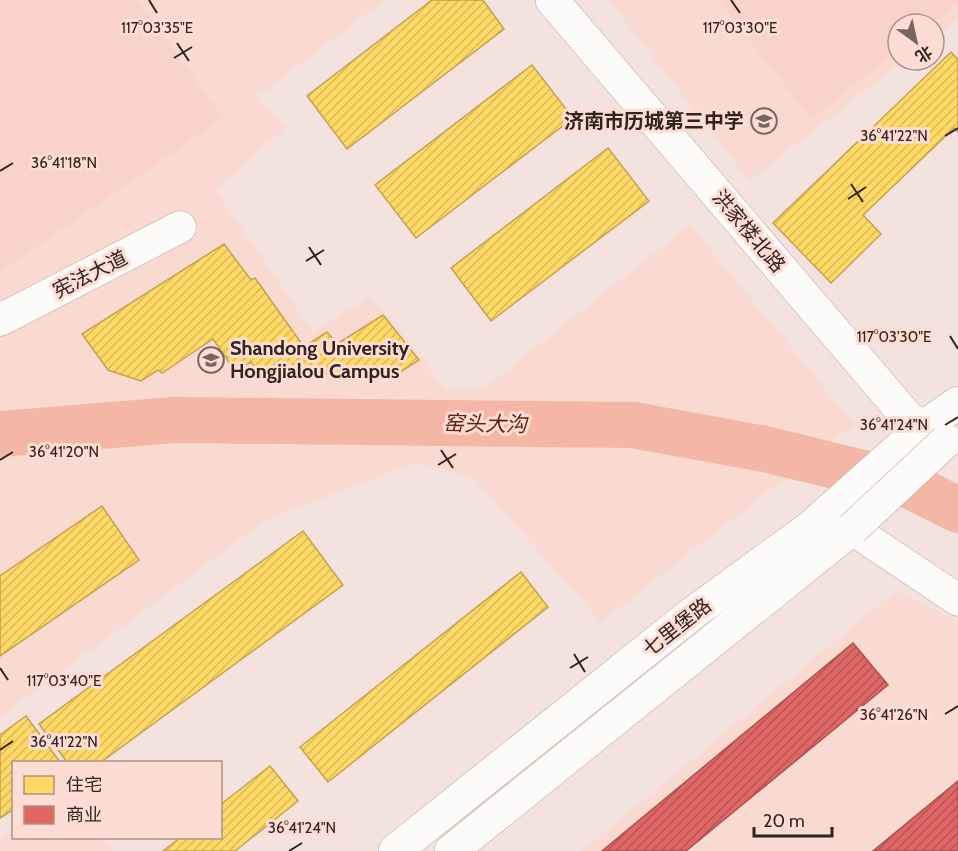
<svg xmlns="http://www.w3.org/2000/svg" width="958" height="851" viewBox="0 0 958 851" font-family="Cabin,'Noto Sans SC',sans-serif">
	<style>
		.built { fill: #f8dad1 }
		.pitch { fill: #f9d3c9 }
		.homes { fill: url(#homes-hatch); stroke: #c1a351; stroke-width: 1.5 }
		.shops { fill: url(#shops-hatch); stroke: #ab5251; stroke-width: 1.5 }
		.lines { fill: none; stroke-linecap: round; stroke-linejoin: round }
		.river { stroke: #f4b7a5; stroke-width: 46 }
		.street-casing { stroke: #b8aaa7; stroke-width: 33 }
		.secondary-casing { stroke: #b8aaa7; stroke-width: 34 }
		.street { stroke: #fdfbfa; stroke-width: 32 }
		.secondary { stroke: #fdfbfa; stroke-width: 33 }
		.secondary-bridge-casing { stroke: #b8aaa7; stroke-width: 34; stroke-linecap: butt }
		.secondary-bridge { stroke: #fdfbfa; stroke-width: 33 }
		.ticks { fill: none; stroke: #2f2420; stroke-width: 2 }
		.labels { text-anchor: middle; stroke-width: 6; stroke-linejoin: round; paint-order: stroke }
		.poi-label { font-size: 20px; font-weight: bold; fill: #2f2420; stroke: #fddcd3; text-anchor: end }
		.street-label { font-size: 20px; fill: #2f2420; stroke: #fddcd3 }
		.water-label { font-size: 21px; font-style: italic; fill: #612312; stroke: #fddcd3 }
		.ticks-label { font-size: 15px; text-anchor: middle; fill: #2f2420; stroke: #fddcd3; stroke-width: 6; stroke-linejoin: round; paint-order: stroke }
	</style>
	<defs>
		<pattern id="homes-hatch" width="6" height="6" patternUnits="userSpaceOnUse" patternTransform="scale(1.5)"><rect width="6" height="6" fill="#ffd966"/><path d="M-1 1l2-2M0 6l6-6M5 7l2-2" fill="none" stroke="#dbba58"/></pattern>
		<pattern id="shops-hatch" width="6" height="6" patternUnits="userSpaceOnUse" patternTransform="scale(1.5)"><rect width="6" height="6" fill="#e06666"/><path d="M-1 1l2-2M0 6l6-6M5 7l2-2" fill="none" stroke="#b65454"/></pattern>
	</defs>
	<rect width="100%" height="100%" fill="#f3e2dd"/>
	<g class="built">
		<path d="M0 0H384L256 98 286 127 215 190 313 332 371 296 444 388 483 389 690 225 855 425 835 439 601 622 473 477 414 463 266 520 0 717Z"/>
		<path d="M609 0H958V19L934 38V24H898V60H905L749 181Z"/>
		<path d="M896 591 953 619 958 624V851H582Z"/>
		<path d="M13 830 14 838H102L112 851H0V840Z"/>
	</g>
	<g class="pitch">
		<path d="M0 0H138L223 118 0 272Z"/>
		<path d="M718 0H958V4L932 24H898V51L811 119Z"/>
	</g>
	<g class="homes">
		<path d="M432 0H483L504 29 347 149 307 96Z"/>
		<path d="M951 52 958 60V132L954 128 863 215 881 234 831 283 773 223Z"/>
		<path d="M532 65 573 118 416 238 375 185Z"/>
		<path d="M608 148 649 201 491 321 451 268Z"/>
		<path d="M224 244 251 280 255 278 304 347 327 332 337 344 383 315 419 360 394 376 258 371 251 362 238 370 234 369 213 339 162 373 158 370 141 381 108 370 82 334Z"/>
		<path d="M102 506 139 560 0 656V576Z"/>
		<path d="M303 531 343 585 101 762H67L39 724Z"/>
		<path d="M521 572 548 607 328 782 300 747Z"/>
		<path d="M26 716 60 762H14V809L0 818V735Z"/>
		<path d="M270 766 298 801 235 851H163L180 838H220V805Z"/>
	</g>
	<g class="shops">
		<path d="M853 643 888 685 686 851H602Z"/>
		<path d="M958 781V851H873Z"/>
	</g>
	<g class="lines">
		<path class="river" d="M0 434 174 420 633 425 765 449 904 483 958 510"/>
		<g class="street-casing">
			<g id="street">
				<path d="M0 320 180 227"/>
				<path d="M834 512 852 529 958 600"/>
			</g>
		</g>
		<g class="secondary-casing">
			<g id="secondary">
				<path d="M552 0 908 418 940 437"/>
				<path d="M395 851 693 613 811 527 922 428 958 403"/>
				<path d="M451 851 852 529"/>
			</g>
		</g>
		<use href="#street" class="street"/>
		<use href="#secondary" class="secondary"/>
		<g class="secondary-bridge-casing">
			<path id="secondary-bridge" d="M852 529 946 441"/>
		</g>
		<use href="#secondary-bridge" class="secondary-bridge"/>
	</g>
	<path class="ticks" d="M149 0 157 13M731 0 740 13M177 43 189 61M174 58 192 47M945 136 958 128M0 171 13 163M851 184 863 202M848 199 866 187M309 247 321 265M306 261 324 250M950 336 958 349M945 425 958 417M441 450 453 468M0 460 13 452M438 465 456 454M574 654 585 672M0 668 8 680M570 668 588 657M945 714 958 706M0 750 13 741M289 851 302 843"/>
	<defs>
		<g id="school-ring" transform="scale(1.35)"><circle r="9.5" fill="#fddcd3" stroke="#746662" stroke-width="1.5"/><path d="M0-5L7-2L0 1L-7-2ZM-4 1L0 2.5L4 1V4Q0 6-4 4Z" fill="#746662"/></g>
		<g id="university-ring" transform="scale(1.35)"><circle r="9.5" fill="#fddcd3" stroke="#746662" stroke-width="1.5"/><path d="M0-5L7-2L0 1L-7-2ZM-4 1L0 2.5L4 1V4Q0 6-4 4Z" fill="#746662"/></g>
	</defs>
	<g fill-rule="evenodd">
		<use href="#school-ring" x="764" y="121"/>
		<use href="#university-ring" x="211" y="360"/>
	</g>
	<g class="labels">
		<g class="poi-label">
			<text x="744" y="128">济南市历城第三中学</text>
			<text x="230" y="355" text-anchor="start">Shandong University<tspan x="230" dy="23">Hongjialou Campus</tspan></text>
		</g>
		<g class="street-label">
			<text transform="translate(749 231) rotate(50)" y="7">洪家楼北路</text>
			<text transform="translate(90 274) rotate(-27)" y="7">宪法大道</text>
			<text transform="translate(677 627) rotate(-38)" y="7">七里堡路</text>
		</g>
		<g class="water-label">
			<text transform="translate(485 424) rotate(1)" y="7">窑头大沟</text>
		</g>
	</g>
	<g class="ticks-label">
		<text x="157" y="33">117°03'35"E</text>
		<text x="740" y="33">117°03'30"E</text>
		<text x="894" y="141">36°41'22"N</text>
		<text x="64" y="168">36°41'18"N</text>
		<text x="894" y="342">117°03'30"E</text>
		<text x="894" y="430">36°41'24"N</text>
		<text x="64" y="457">36°41'20"N</text>
		<text x="64" y="686">117°03'40"E</text>
		<text x="894" y="720">36°41'26"N</text>
		<text x="64" y="747">36°41'22"N</text>
		<text x="302" y="833">36°41'24"N</text>
	</g>
	<rect x="12" y="761" width="210" height="78" fill="#fddcd3" stroke="#ab928b" stroke-width="1.5"/>
	<rect x="24" y="776" width="30" height="18" fill="#ffd966" stroke="#ab928b" stroke-width="1.5"/>
	<text x="66" y="791" font-size="18" fill="#2f2420">住宅</text>
	<rect x="24" y="806" width="30" height="18" fill="#e06666" stroke="#ab928b" stroke-width="1.5"/>
	<text x="66" y="821" font-size="18" fill="#2f2420">商业</text>
	<g transform="translate(916 42) rotate(147)"><circle r="28" fill="#fddcd3" stroke="#ab928b" stroke-width="1.5"/>
	<path d="M0-4.5L10 22L0 15L-10 22Z" fill="#746662"/>
	<text y="-9" font-size="16" font-weight="bold" text-anchor="middle" fill="#2f2420">北</text>
	</g>
	<path d="M754 827v9h78v-9" fill="none" stroke="#2f2420" stroke-width="3"/>
	<text x="763" y="827" font-size="18" fill="#2f2420" stroke="#fddcd3" stroke-width="4.5" paint-order="stroke">20 m</text>
</svg>
